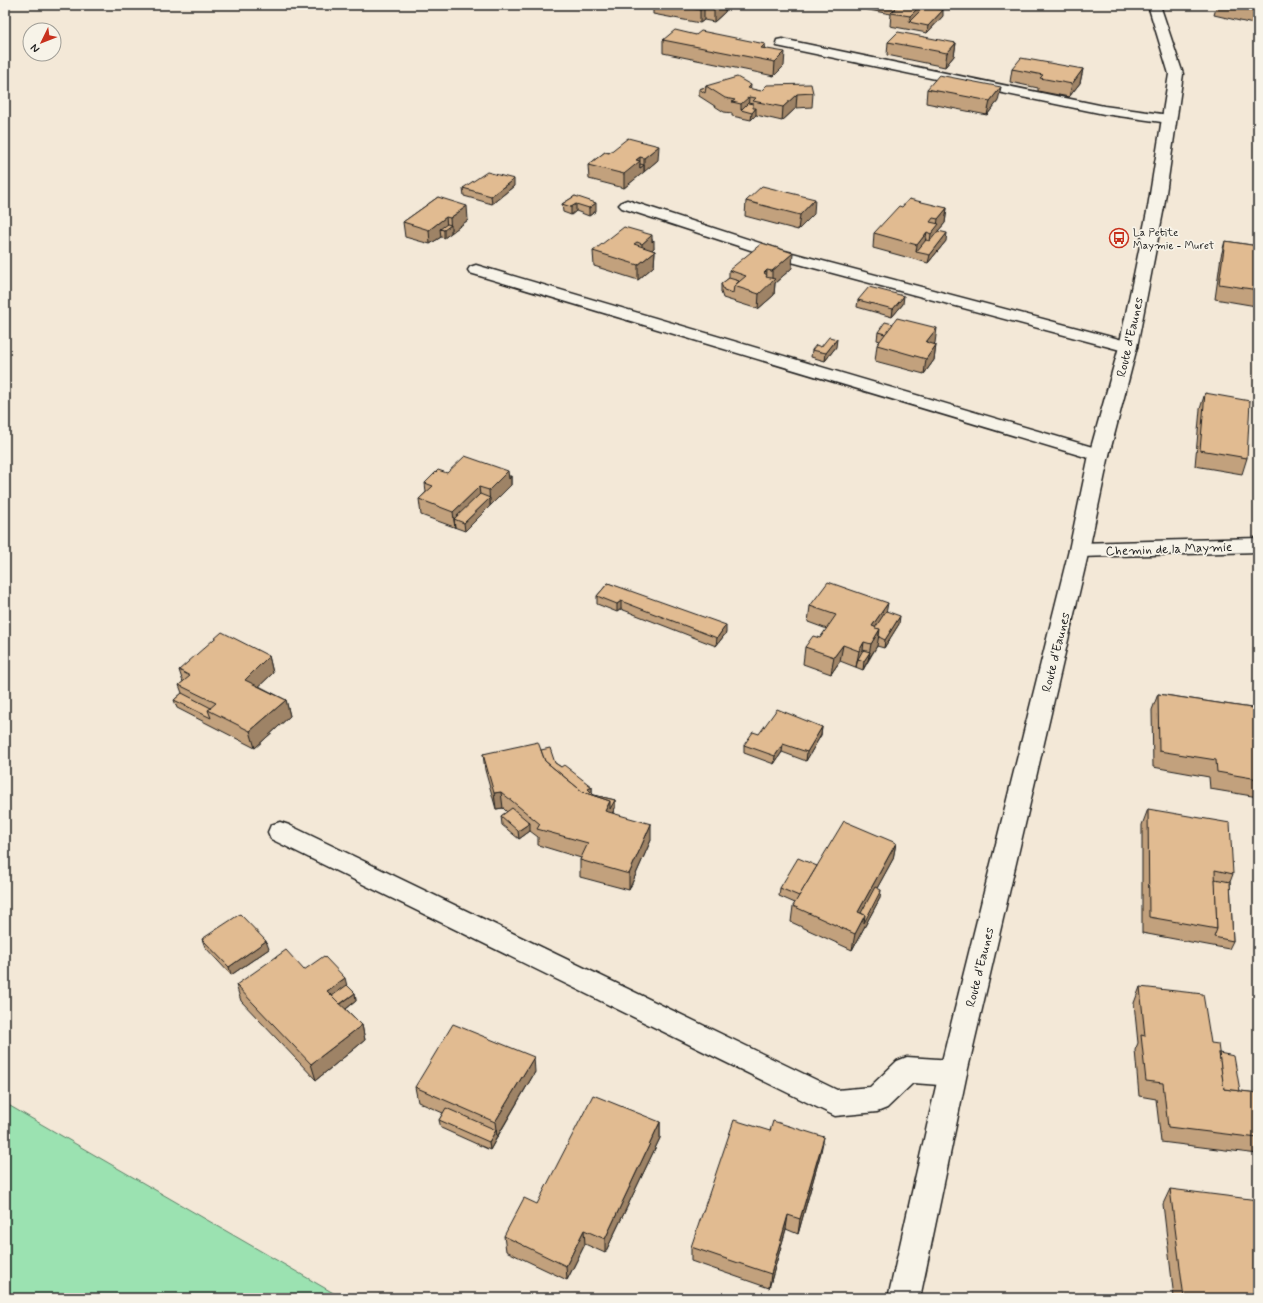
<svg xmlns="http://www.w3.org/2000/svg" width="1263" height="1303" viewBox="0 0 1263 1303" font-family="Mynerve,sans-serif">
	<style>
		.green { fill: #9be2b1; stroke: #5c7f66 }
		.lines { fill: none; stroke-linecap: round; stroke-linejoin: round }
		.minor-casing { stroke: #1c1c1c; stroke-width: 3 }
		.major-casing { stroke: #1c1c1c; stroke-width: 3 }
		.minor { fill: #f7f3e8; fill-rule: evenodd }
		.major { fill: #f7f3e8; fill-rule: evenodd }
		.wall { fill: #c2a17d; stroke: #1c1c1c }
		.shaded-wall { fill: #9e8366; stroke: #1c1c1c }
		.building { fill: #e1bb91; stroke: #1c1c1c }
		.labels { text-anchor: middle; stroke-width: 3.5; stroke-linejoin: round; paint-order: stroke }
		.far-poi-label { font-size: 11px; fill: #1c1c1c; stroke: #f7f3e8; text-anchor: start }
		.street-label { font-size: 13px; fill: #1c1c1c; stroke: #f7f3e8 }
	</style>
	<rect width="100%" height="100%" fill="#f3e8d7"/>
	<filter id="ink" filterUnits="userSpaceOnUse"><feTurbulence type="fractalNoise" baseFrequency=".025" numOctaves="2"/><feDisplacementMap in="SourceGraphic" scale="8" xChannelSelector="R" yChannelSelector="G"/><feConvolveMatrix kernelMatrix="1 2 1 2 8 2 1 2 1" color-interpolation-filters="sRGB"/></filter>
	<g filter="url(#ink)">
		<path class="green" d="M5 1103 10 1106 342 1298H5Z"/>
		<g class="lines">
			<g class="minor-casing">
				<g id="minor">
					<path d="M782 39 1104 106 1169 115 1174 116 1176 119 1174 122 1169 123 1104 114 777 46 776 43 777 40Z"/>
					<path d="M627 200 781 250 1134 343 1137 347 1134 351 1128 352 769 256 622 208 619 205 622 202Z"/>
					<path d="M476 265 1106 451 1109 455 1106 459 1099 461 1092 459 470 273 468 270 470 267Z"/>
					<path d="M1258 538V552L1079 557 1072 555 1069 550 1072 545 1079 543Z"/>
					<path d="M280 822 289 825 837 1090 870 1087 897 1061 907 1057 953 1060 963 1064 967 1073 963 1082 953 1086 913 1083 887 1108 877 1112 835 1116 271 839 268 832 271 825Z"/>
				</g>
			</g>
			<g class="major-casing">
				<path id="major" d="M1148 5H1160L1183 74 1164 207 1137 347 1109 455 1089 550 967 1073 920 1298H888L939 1073 1069 550 1089 455 1119 347 1148 207 1169 74Z"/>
			</g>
			<use href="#minor" class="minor"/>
			<use href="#major" class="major"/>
		</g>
		<g class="wall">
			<path d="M653 5H726L725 12 714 22 704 20 700 23 653 14Z"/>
			<path d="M853 5H925V6L943 16 927 33 890 26 891 14 852 7Z"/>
			<path d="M1217 5H1258V20L1253 24 1214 15Z"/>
			<path d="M696 35 765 44V48L784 66 774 76 663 53V40Z"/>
			<path d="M888 42 956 43 954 56 945 67 887 55Z"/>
			<path d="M1012 69H1083L1080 83 1069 97 1038 91V88L1010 82Z"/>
			<path d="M706 86 750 89 761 91 813 93 812 107 796 108 782 121 756 115 751 120 732 116V113L724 112 699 96V89L706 87Z"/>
			<path d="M1258 87V98L1253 96 1255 90Z"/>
			<path d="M927 89 998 101 987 115 926 103Z"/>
			<path d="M605 152 658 160 624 188 589 179 588 165Z"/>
			<path d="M514 186 492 204 464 196 463 188Z"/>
			<path d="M575 196 596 211 589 216 576 211 571 215 563 212 562 204Z"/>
			<path d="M438 197 468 220 444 238 441 237 430 244 405 237 403 222Z"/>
			<path d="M746 201 814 214 798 230 745 216Z"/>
			<path d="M902 207 947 208 945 223 938 231 946 241 928 263 873 248 874 233Z"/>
			<path d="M652 239 654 248 651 250 655 251 654 266 638 280 594 266 593 251Z"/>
			<path d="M1225 241 1258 246V299L1256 306 1215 299 1221 256Z"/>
			<path d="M792 268 775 283 774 295 758 309 723 298 721 292V284L729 278V270Z"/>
			<path d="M858 300 903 304 892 317 857 307Z"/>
			<path d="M878 332 935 343 934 344 936 345 934 360 924 374 875 361 877 345 880 341 877 340Z"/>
			<path d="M821 347H836L825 361 811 357 812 350Z"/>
			<path d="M1205 393 1247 458 1242 474 1195 466 1200 409Z"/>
			<path d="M447 473 509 476H511V485L465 531 421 515 419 499 426 492 425 483Z"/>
			<path d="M608 583 726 633 716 646 621 609 617 612 597 604V596Z"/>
			<path d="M810 606 886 611 899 624 884 648 877 646 863 670 840 661 831 674 803 664 805 647 820 638 827 629 808 622Z"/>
			<path d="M269 656 273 673 259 686 286 700 290 716 255 748 177 708 174 700 182 693 179 685 183 682 179 670Z"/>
			<path d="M1158 694 1258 709V797L1210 789 1209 777 1153 767 1152 710Z"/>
			<path d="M822 727 821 735 806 761 782 752 774 764 744 753V745L759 734Z"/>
			<path d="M541 750 555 763 592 787V793L594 795 615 800V808L613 813 651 840 629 890 580 877V860L581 858 538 845V837L530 831 519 839 502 825 501 816 507 812 503 808 496 809 485 770 483 754Z"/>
			<path d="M1148 809 1233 874 1230 882 1233 941 1229 949 1142 933V825Z"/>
			<path d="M896 843 893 859 877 888 880 898 852 950 791 922 793 906 795 903 779 896 780 888 817 866Z"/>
			<path d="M202 939 269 949 231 975 205 947Z"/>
			<path d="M304 970 347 985 355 993 356 1001 346 1009 362 1025 365 1040 316 1080 241 1001 236 985Z"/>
			<path d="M1140 987 1211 1043 1219 1053 1240 1091 1258 1093V1154L1161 1142 1156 1099 1139 1096 1135 1050 1138 1043 1134 1003Z"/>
			<path d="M535 1072 490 1150 441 1128 439 1120 443 1113 418 1102 415 1087Z"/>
			<path d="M660 1122V1138L605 1253 585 1244 567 1280 506 1251 504 1236 537 1204Z"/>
			<path d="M821 1152 798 1234 786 1229 769 1288 691 1261V1247Z"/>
			<path d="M1170 1189 1258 1298H1174L1163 1204Z"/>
		</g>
		<g class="shaded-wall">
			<path d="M719 5H726L725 12 714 22V9Z"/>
			<path d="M921 5H925L924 13 909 22 910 16Z"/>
			<path d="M704 7V20L700 23V10Z"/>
			<path d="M943 10V16L927 33 928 26Z"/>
			<path d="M1258 10V20L1253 24 1257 11Z"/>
			<path d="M956 43 954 56 945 67 947 53Z"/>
			<path d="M765 44 764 57 761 48Z"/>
			<path d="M785 52 784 66 774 76 775 62Z"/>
			<path d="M1083 69 1080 83 1069 97 1072 84Z"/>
			<path d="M751 85 750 95 749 97 748 110H741V104L748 88Z"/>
			<path d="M1001 87 998 101 987 115 990 101Z"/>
			<path d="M797 94 796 108 782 121 783 107Z"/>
			<path d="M756 108V115L751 120 752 113Z"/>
			<path d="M659 146 658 160 644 172V158Z"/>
			<path d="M640 157V168L644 165V172L624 188V174L636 160Z"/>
			<path d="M514 179V186L492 204 491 196Z"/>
			<path d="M815 199 814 214 798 230 800 215Z"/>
			<path d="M596 203V211L589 216V208Z"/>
			<path d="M576 204V211L571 215V207Z"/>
			<path d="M467 206 468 220 451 233 450 218Z"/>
			<path d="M947 208 945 223 938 231 929 249 931 234 937 226 938 219Z"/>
			<path d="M446 217 447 228 451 225V233L444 238V230L440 229 441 237 430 244 429 230Z"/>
			<path d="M927 232 924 247 916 252 917 245Z"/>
			<path d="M947 233 946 241 928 263 930 255Z"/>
			<path d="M652 235V242L654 240V248L642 258V244Z"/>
			<path d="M655 251 654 266 638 280V265Z"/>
			<path d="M793 253 792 268 775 283 774 295 758 309 759 294 764 273 767 270 766 283 772 278V271Z"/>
			<path d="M904 296 903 304 892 317 893 309Z"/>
			<path d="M937 328 935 343 924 358 926 342Z"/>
			<path d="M837 339 836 347 825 361 826 353Z"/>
			<path d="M936 345 934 360 924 374 926 359Z"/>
			<path d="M508 471 509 479 511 476V485L490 506 489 490Z"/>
			<path d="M479 487 481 503 454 519 455 528 453 512Z"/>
			<path d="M490 498V506L465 531 464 523Z"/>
			<path d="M621 601V609L617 612V604Z"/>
			<path d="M888 603 885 619 874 636 872 626Z"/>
			<path d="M900 616 899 624 884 648 885 640Z"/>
			<path d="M726 625V633L716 646 717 638Z"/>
			<path d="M880 629 877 646 868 660 871 644Z"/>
			<path d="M864 642 862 658 858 659 856 667 859 651Z"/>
			<path d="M843 645 840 661 831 674 834 657Z"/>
			<path d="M870 652 868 660 863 670 864 661Z"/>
			<path d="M269 656 273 673 249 696 245 680Z"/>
			<path d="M286 700 290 716 255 748 250 731Z"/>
			<path d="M822 727 821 735 806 761 807 752Z"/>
			<path d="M783 744 782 752 774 764 775 756Z"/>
			<path d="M592 787V795L588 789Z"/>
			<path d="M501 792 503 808 496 809 494 793Z"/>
			<path d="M615 800V808L605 827V811L610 801Z"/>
			<path d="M530 823V831L519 839 518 831Z"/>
			<path d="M651 824V840L629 890V874Z"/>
			<path d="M896 843 893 859 859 921 858 912Z"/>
			<path d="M881 890 880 898 852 950 855 934 865 915Z"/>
			<path d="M266 941 269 949 231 975 229 967Z"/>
			<path d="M345 978 349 994 334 1004 327 991Z"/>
			<path d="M355 993 356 1001 338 1015 337 1007Z"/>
			<path d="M362 1025 365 1040 316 1080 311 1064Z"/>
			<path d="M534 1057 535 1072 497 1137 495 1122Z"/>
			<path d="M660 1122V1138L605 1253V1239Z"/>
			<path d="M496 1130 497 1137 490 1150 489 1142Z"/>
			<path d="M824 1137 821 1152 798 1234 800 1219Z"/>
			<path d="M788 1215 786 1229 769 1288 771 1274Z"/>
			<path d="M584 1230 585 1244 567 1280 566 1266Z"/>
		</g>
		<g class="building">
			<path d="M675 5H719L714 9 704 7 700 10Z"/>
			<path d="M899 5H921L910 16 891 13Z"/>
			<path d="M1231 5H1258V10L1257 11Z"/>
			<path d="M925 6 943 10 928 26 909 22Z"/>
			<path d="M675 30 696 35 701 31 765 44 761 48 785 52 775 62 663 40Z"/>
			<path d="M898 32 956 43 947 53 888 42Z"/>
			<path d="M1021 58 1083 69 1072 84 1040 78 1043 75 1012 69Z"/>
			<path d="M939 75 1001 87 990 101 927 89Z"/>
			<path d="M737 77 751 85 748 88 761 91 767 85 811 84 813 93 797 94 783 107 753 101 756 98 749 97 741 104 732 102 735 100 725 98 706 86Z"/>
			<path d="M706 87 705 93 699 89Z"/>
			<path d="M1258 87V90H1255Z"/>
			<path d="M748 103 753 104V108H756L752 113 741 110Z"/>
			<path d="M628 138 659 146 644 158 640 157 636 160 640 161 624 174 588 165 605 152 609 153Z"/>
			<path d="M640 164 644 165 640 168Z"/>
			<path d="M487 172 514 179 491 196 463 188Z"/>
			<path d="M762 186 815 199 800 215 746 201Z"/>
			<path d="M575 196 596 203 589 208 576 204 571 207 562 204Z"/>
			<path d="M438 197 467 206 450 218 446 217 429 230 403 222Z"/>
			<path d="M909 199 947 208 938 219 933 218 930 222 939 224 931 234 927 232 917 245 874 233 899 206 902 207Z"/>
			<path d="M447 224 451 225 444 230 440 229Z"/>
			<path d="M624 227 652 235 642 244 637 242 634 244 655 251 638 265 593 251Z"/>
			<path d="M938 231 947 233 930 255 916 252 926 240 930 241Z"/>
			<path d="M1225 241 1258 246V290L1219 284Z"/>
			<path d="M762 243 793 253 772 271 767 270 764 273 767 275 766 277 775 279 759 294 734 286 746 276 729 270Z"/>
			<path d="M729 278 739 281 734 286 733 293 724 290 721 284Z"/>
			<path d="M869 287 904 296 893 309 858 300Z"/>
			<path d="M897 318 937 328 926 342 936 345 926 359 877 345Z"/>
			<path d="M885 322 893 324 885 334 878 332Z"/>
			<path d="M829 337 837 339 826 353 812 350 816 345 821 347Z"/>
			<path d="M1205 393 1250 401 1247 458 1200 450Z"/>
			<path d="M465 456 508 471 489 490 479 487 453 512 419 499 433 486 425 483 438 470 447 473Z"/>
			<path d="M480 494 490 498 464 523 454 519Z"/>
			<path d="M828 582 888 603 872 626 880 629 871 644 864 642 859 651 843 645 834 657 805 647 813 636 820 638 836 615 810 606Z"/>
			<path d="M608 583 726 625 717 638 621 601 617 604 597 596Z"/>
			<path d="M886 611 900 616 885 640 879 637 880 629 875 628Z"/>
			<path d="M222 632 269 656 245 680 286 700 250 731 208 710 216 703 179 685 190 676 179 670Z"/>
			<path d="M863 650 870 652 864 661 858 659Z"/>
			<path d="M182 693 211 708 208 710 211 718 174 700Z"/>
			<path d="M1158 694 1258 709V779L1217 772 1216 760 1159 751Z"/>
			<path d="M777 709 822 727 807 752 783 744 775 756 744 745 753 732 759 734Z"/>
			<path d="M538 742 545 761 583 792 610 801 605 811 651 824 629 874 580 860 588 843 537 829 540 824 501 792 494 793 483 754Z"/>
			<path d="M550 748 555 763 561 767 564 765 592 787 588 789 594 795 615 800 610 809V801L583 792 545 761 541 750Z"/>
			<path d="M512 808 530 823 518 831 501 816Z"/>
			<path d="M1148 809 1230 823 1233 874 1215 870 1217 929 1149 917Z"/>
			<path d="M844 821 896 843 858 912 865 915 855 934 793 906Z"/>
			<path d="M798 858 817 866 799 896 780 888Z"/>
			<path d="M1215 879 1230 882 1233 941 1214 937 1217 929Z"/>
			<path d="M875 887 881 890 864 923 865 915 861 913Z"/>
			<path d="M240 914 266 941 229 967 202 939Z"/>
			<path d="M286 950 304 970 324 956 345 978 327 991 362 1025 311 1064 236 985Z"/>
			<path d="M347 985 355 993 340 1004 332 996Z"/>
			<path d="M1140 987 1203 994 1211 1043 1218 1044 1224 1089 1258 1093V1138L1168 1127 1163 1083 1146 1081 1141 1035 1145 1036Z"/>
			<path d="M453 1024 534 1057 495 1122 415 1087Z"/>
			<path d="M1219 1053 1234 1056 1240 1091 1224 1089Z"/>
			<path d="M593 1095 660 1122 605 1239 584 1230 566 1266 504 1236 524 1198 537 1204Z"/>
			<path d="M446 1108 496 1130 489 1142 439 1120Z"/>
			<path d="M734 1120 770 1131 773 1121 824 1137 800 1219 788 1215 771 1274 691 1247Z"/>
			<path d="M1170 1189 1258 1200V1298H1184Z"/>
		</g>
	</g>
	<defs>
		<g id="bus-ring" transform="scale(1)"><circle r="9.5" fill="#f7f3e8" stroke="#c8321e" stroke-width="1.5"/><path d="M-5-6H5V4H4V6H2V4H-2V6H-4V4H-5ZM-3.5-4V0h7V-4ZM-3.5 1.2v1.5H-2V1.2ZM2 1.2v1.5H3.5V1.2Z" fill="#c8321e"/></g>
	</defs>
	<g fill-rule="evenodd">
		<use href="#bus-ring" x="1119" y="238"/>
	</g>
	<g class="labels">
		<g class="far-poi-label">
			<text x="1133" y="236">La Petite<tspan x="1133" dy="13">Maymie - Muret</tspan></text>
		</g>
		<g class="street-label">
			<text transform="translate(1129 337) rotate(-77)" y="5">Route d'Eaunes</text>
			<text transform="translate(1169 548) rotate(-2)" y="5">Chemin de la Maymie</text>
			<text transform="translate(1055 652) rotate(-76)" y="5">Route d'Eaunes</text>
			<text transform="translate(979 967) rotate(-76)" y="5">Route d'Eaunes</text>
		</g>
	</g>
	<rect width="1263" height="1303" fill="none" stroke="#f7f3e8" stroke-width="20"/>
	<rect x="10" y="10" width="1243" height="1283" fill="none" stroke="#1c1c1c" stroke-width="1.5" filter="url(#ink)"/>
	<g transform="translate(42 42) rotate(227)"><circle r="19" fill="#f7f3e8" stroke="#9f9d96"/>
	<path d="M0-3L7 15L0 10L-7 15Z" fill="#c8321e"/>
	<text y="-6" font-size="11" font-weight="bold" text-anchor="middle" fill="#1c1c1c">N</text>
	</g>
</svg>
